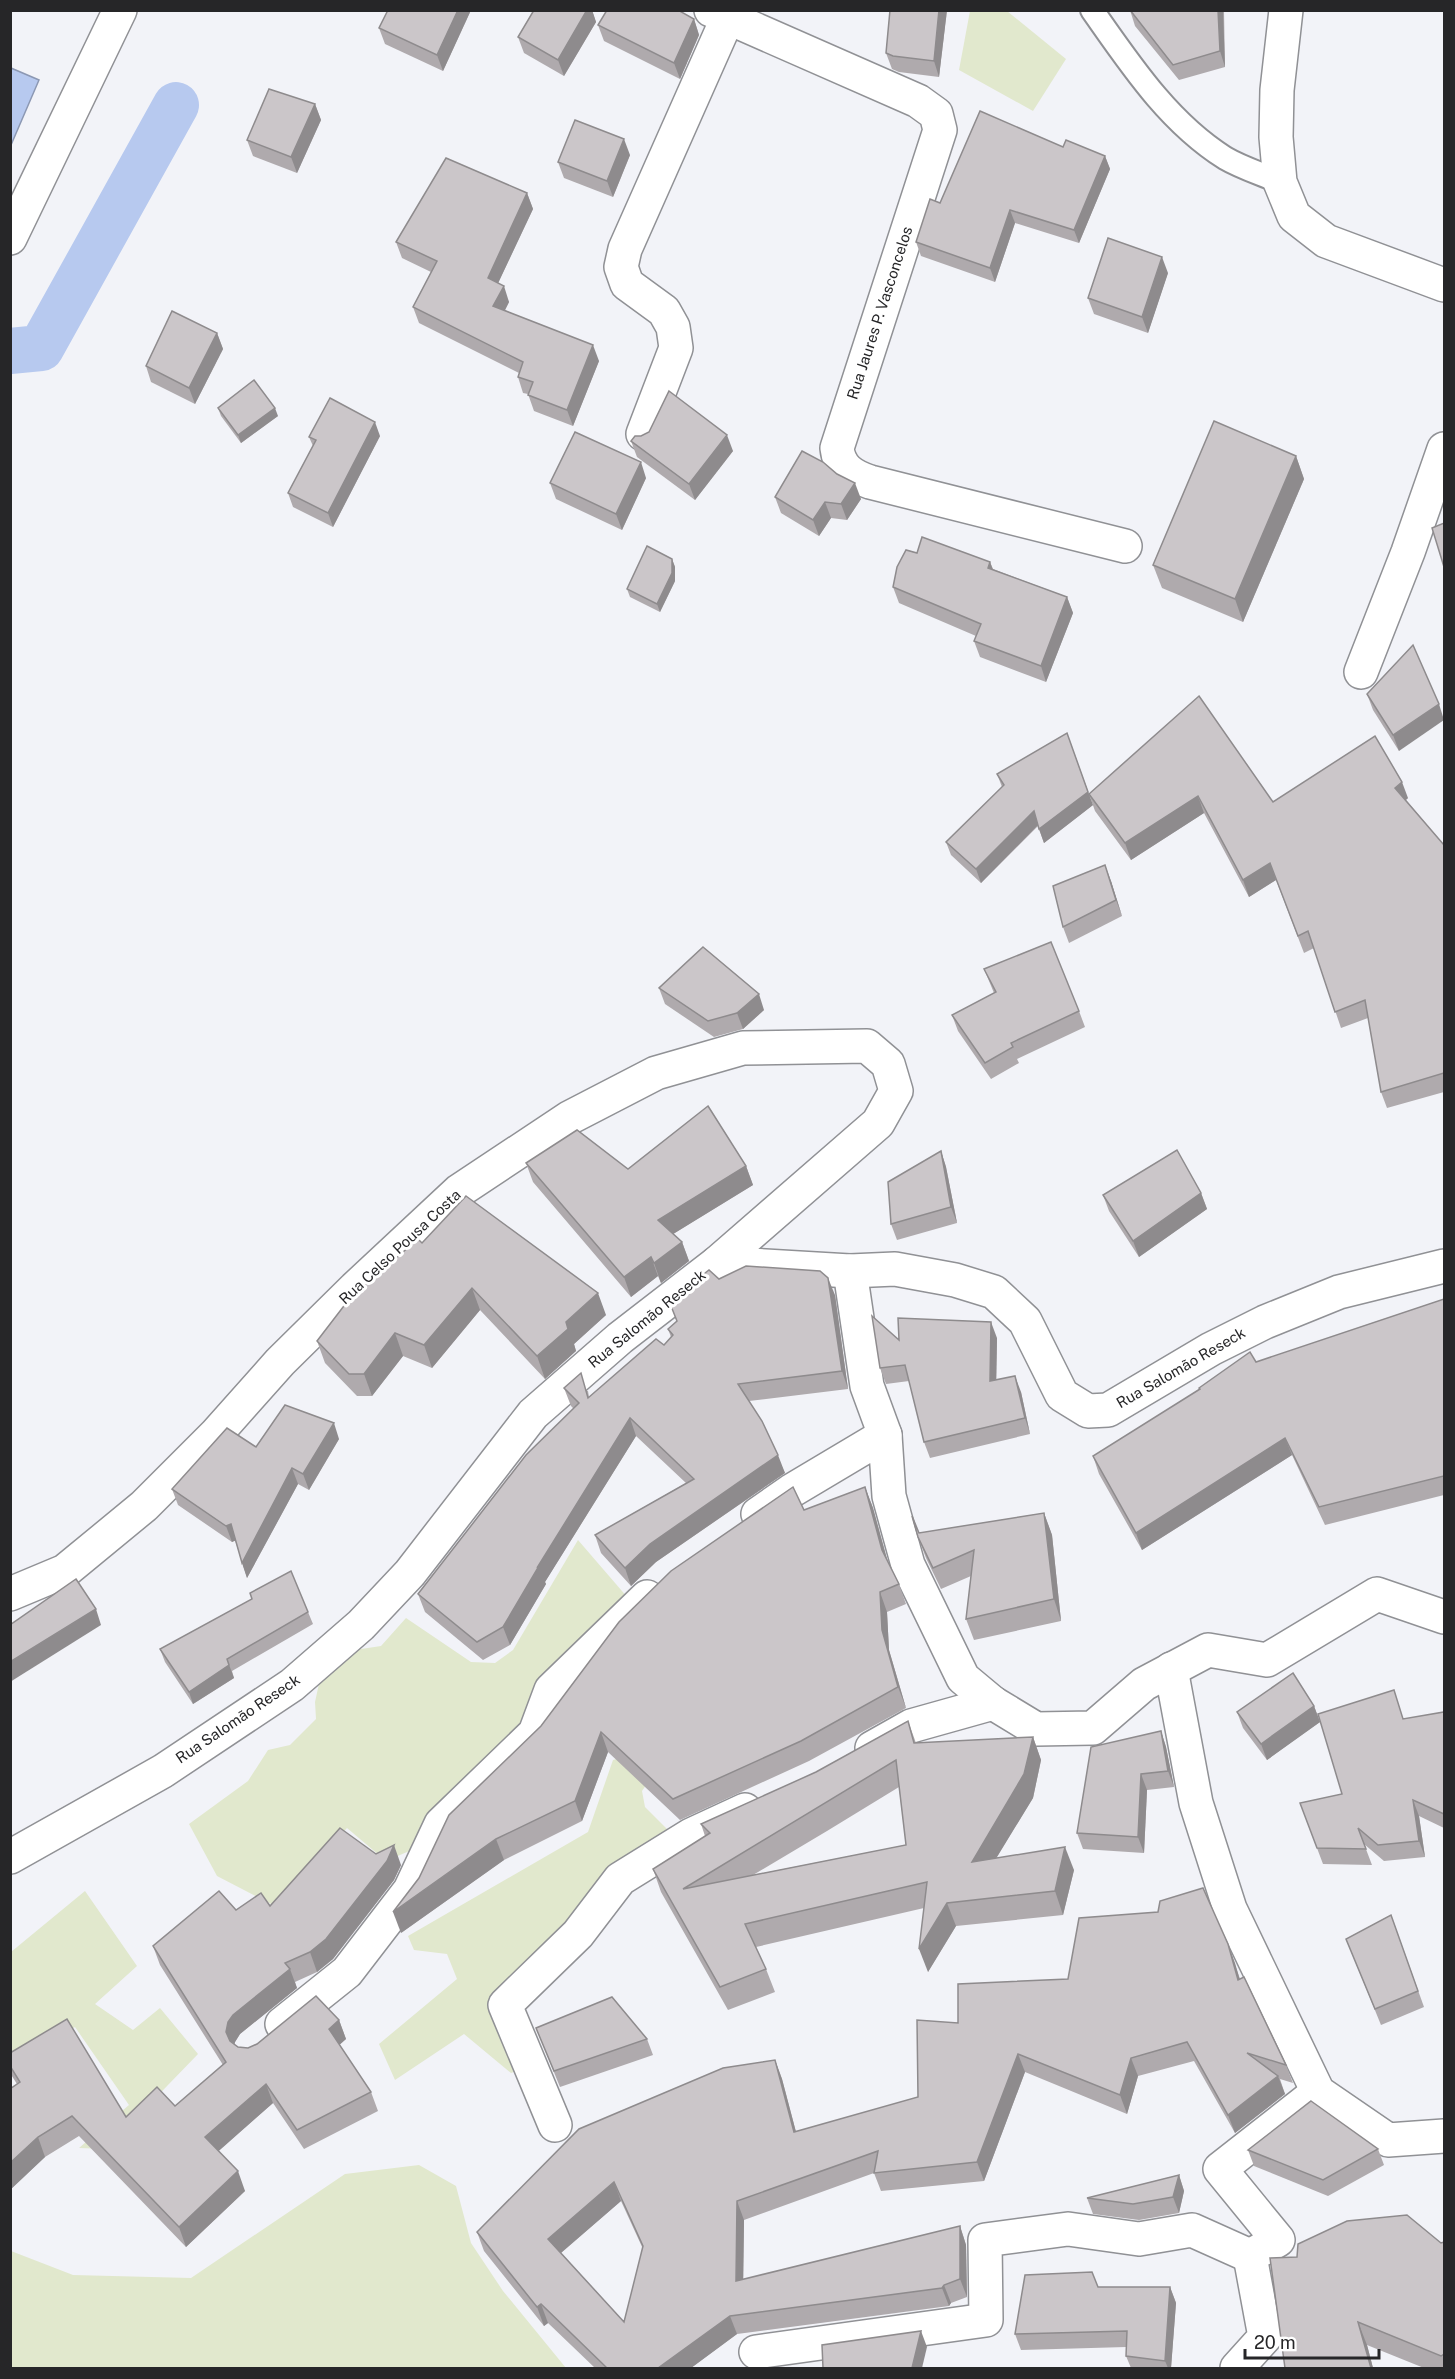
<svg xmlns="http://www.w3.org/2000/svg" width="1455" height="2379" viewBox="0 0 1455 2379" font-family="'Public Sans',sans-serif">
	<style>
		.green { fill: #e1e8cd }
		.water { fill: #b7c9ef; stroke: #8c98b3; stroke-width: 1.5 }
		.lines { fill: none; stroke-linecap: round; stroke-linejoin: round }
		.canal { stroke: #b7c9ef; stroke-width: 46 }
		.service-casing { stroke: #909195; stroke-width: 26 }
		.pedestrian-casing { stroke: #909195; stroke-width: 36 }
		.minor-casing { stroke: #909195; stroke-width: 36 }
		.service { stroke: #fff; stroke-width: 22 }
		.pedestrian { stroke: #fff; stroke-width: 33 }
		.minor { stroke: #fff; stroke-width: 33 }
		.wall { fill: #afaaad; fill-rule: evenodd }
		.shaded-wall { fill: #8e8b8d }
		.building { fill: #cbc6c9; stroke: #8e8b8d; stroke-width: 1.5; fill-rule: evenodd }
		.labels { text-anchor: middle; stroke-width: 6; stroke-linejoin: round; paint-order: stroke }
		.street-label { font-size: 15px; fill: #262628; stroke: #fff }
	</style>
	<rect width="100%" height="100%" fill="#f2f3f8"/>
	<g class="green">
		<path d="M970 11H1007L1066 59 1033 111 959 70Z"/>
		<path d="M578 1540 628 1598 526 1725 421 1846 386 1861 347 1828 277 1907 217 1876 189 1824 248 1781 268 1750 290 1745 316 1719 315 1702 322 1670 348 1651 381 1646 406 1618 471 1662 495 1663 513 1650Z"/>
		<path d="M685 1727 642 1791 645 1807 671 1833 602 1886 494 2003 524 2068 511 2073 464 2034 395 2080 379 2044 457 1979 447 1954 414 1950 408 1936 588 1832 613 1760 634 1754Z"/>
		<path d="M85 1891 137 1966 95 2004 133 2030 160 2008 198 2054 106 2149 79 2148 129 2105 75 2027 11 2063V1952Z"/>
		<path d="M419 2165 456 2186 471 2243 503 2291 566 2368H11V2251L73 2275 191 2278 345 2174Z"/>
	</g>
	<path class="water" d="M11 68 39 80 11 145Z"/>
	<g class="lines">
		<path class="canal" d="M10 351 41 348 176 105"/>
		<g class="service-casing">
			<path id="service" d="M1092 10C1130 64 1168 122 1225 158 1242 168 1262 174 1280 182"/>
		</g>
		<g class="pedestrian-casing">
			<g id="pedestrian">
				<path d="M850 1271 867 1386 885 1435"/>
				<path d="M758 1514 791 1491 885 1435 889 1496 908 1565 963 1678 993 1703 1036 1729 1093 1728 1144 1684 1208 1650 1267 1660 1377 1594 1444 1617"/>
				<path d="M1171 1669 1196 1803 1230 1909 1318 2092 1388 2140 1444 2136"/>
				<path d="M872 1748 911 1726 993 1703"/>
				<path d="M282 2024 347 1972 410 1890 441 1824 535 1733 551 1690 647 1597"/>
				<path d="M555 2125 505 2005 578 1934 620 1879 691 1835 745 1810"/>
				<path d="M756 2352 986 2320 985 2240 1068 2229 1139 2239 1192 2230 1250 2256"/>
				<path d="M1237 2368 1265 2337 1250 2256 1278 2240 1220 2169 1318 2092"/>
			</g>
		</g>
		<g class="minor-casing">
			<g id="minor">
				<path d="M711 10 918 101 936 114 940 130 837 448C839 468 852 476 870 482L1125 546"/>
				<path d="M1286 10 1277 90 1276 137 1280 182 1294 216 1326 241 1444 285"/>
				<path d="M10 238 120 10"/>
				<path d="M643 434 676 348 673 327 664 311 627 284 621 267 625 249 728 17"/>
				<path d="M1361 672 1408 552 1444 449"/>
				<path d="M717 1263 850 1271 895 1269 955 1280 994 1292 1025 1321 1062 1395 1088 1411 1108 1410 1211 1349 1265 1322 1339 1292 1444 1266"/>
				<path d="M10 1594 65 1571 144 1506 216 1434 280 1362 355 1288 459 1191 569 1118 656 1073 743 1048 867 1046 888 1064 896 1091 878 1123 717 1263 620 1338 533 1414 410 1573 361 1625 292 1685 163 1771 10 1857"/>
			</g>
		</g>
		<use href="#service" class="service"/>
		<use href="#pedestrian" class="pedestrian"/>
		<use href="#minor" class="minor"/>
	</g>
	<g class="wall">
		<path d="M388 10H471L443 71 385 44 379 28Z"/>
		<path d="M534 10H592L596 22 564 76 524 53 518 37Z"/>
		<path d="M890 10H947L939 77 899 72 892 69 886 53Z"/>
		<path d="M1130 10H1227L1224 11 1225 67 1179 80 1135 26Z"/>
		<path d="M694 19 699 35 680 79 604 41 598 25Z"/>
		<path d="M315 104 321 120 297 173 253 156 247 140Z"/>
		<path d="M1063 147 1105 156 1110 169 1079 243 1015 223 995 282 921 256 916 242 940 203Z"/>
		<path d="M630 155 613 197 564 178 558 162Z"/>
		<path d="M527 193 533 209 498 283 509 302 505 310 599 361 573 426 534 411 528 394 523 393 518 377 519 373 419 323 413 307 431 272 402 258 396 242Z"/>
		<path d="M1168 273 1148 333 1094 314 1088 298Z"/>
		<path d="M217 333 223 349 195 404 151 382 146 366Z"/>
		<path d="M218 408 278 416 241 443 221 416Z"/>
		<path d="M649 432 733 451 695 500 637 457 631 441Z"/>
		<path d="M380 436 333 527 293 507 288 493 313 446 309 437Z"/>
		<path d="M1296 456 1304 479 1243 622 1162 588 1153 565Z"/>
		<path d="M646 478 622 530 556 499 550 483Z"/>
		<path d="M775 497 861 499 847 520 831 518 819 536 781 513Z"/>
		<path d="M917 553 990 562 993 569 1067 597 1073 613 1046 682 980 657 974 641 976 636 899 603 893 587Z"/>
		<path d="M672 559 675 567V581L660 612 630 597 627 589Z"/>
		<path d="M1413 645 1399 751 1373 710 1367 694Z"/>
		<path d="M997 774 1093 805 1044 843 1038 826 981 883 951 855 946 842 1002 787Z"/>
		<path d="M1089 794 1273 802 1408 798 1406 800 1444 845V1092L1387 1108 1381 1092 1368 1018 1341 1028 1314 948 1304 953 1276 880 1249 897 1204 813 1131 860 1095 811Z"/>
		<path d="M1111 881 1122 916 1069 943 1063 927Z"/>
		<path d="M984 969 1079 1011 1085 1027 1017 1059 1019 1063 991 1079 958 1031 952 1015 994 993Z"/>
		<path d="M659 988 764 1010 743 1029 714 1037 665 1004Z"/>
		<path d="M941 1151 946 1167 957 1223 897 1240 891 1224Z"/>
		<path d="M526 1163 628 1169 746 1166 753 1185 673 1234 682 1242 689 1261 661 1283 658 1276 631 1297 533 1182Z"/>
		<path d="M1201 1193 1207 1209 1139 1257 1109 1211 1103 1195Z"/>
		<path d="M422 1243 606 1315 574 1344 576 1351 545 1379 480 1310 432 1368 403 1356 372 1396H357L325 1363 317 1341Z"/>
		<path d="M719 1279 835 1295 848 1389 749 1401 785 1473 656 1562 631 1586 601 1553 595 1535 686 1483 636 1436 545 1582 546 1584 510 1645 483 1660 425 1612 418 1594 574 1409 571 1406 564 1388 588 1391 589 1397 664 1345 671 1337 668 1329 677 1322 669 1301Z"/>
		<path d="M1444 1299V1495L1325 1525 1292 1455 1142 1550 1099 1474 1093 1456 1256 1362Z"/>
		<path d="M997 1338 996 1380 1021 1392 1030 1434 930 1458 924 1442 909 1381 886 1384 880 1368 899 1340Z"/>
		<path d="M339 1439 309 1490 298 1484 247 1578 235 1540 232 1542 178 1505 172 1489 256 1447Z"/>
		<path d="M865 1487 873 1508 887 1559 899 1584 906 1604 887 1612 889 1650 906 1708 809 1761 680 1820 608 1752 582 1821 504 1860 401 1933 804 1510Z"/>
		<path d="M1044 1513 1052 1535 1061 1621 974 1640 966 1619 971 1576 941 1589 926 1558 918 1537 919 1533Z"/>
		<path d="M252 1599 308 1612 313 1624 232 1671 234 1678 193 1704 165 1662 160 1649Z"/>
		<path d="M1314 1706 1320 1722 1267 1760 1243 1728 1237 1712Z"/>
		<path d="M1444 1712V1828L1419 1816 1425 1857 1384 1861 1364 1844 1372 1865 1323 1864 1300 1803 1342 1794 1404 1719Z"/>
		<path d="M908 1721 916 1743 1033 1737 1041 1760 1033 1798 996 1858 1074 1870 1063 1915 956 1926 928 1972 924 1908 756 1947 766 1969 775 1992 728 2010 661 1892 653 1869 705 1836 701 1824 816 1772ZM899 1787 906 1845 753 1875 827 1831Z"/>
		<path d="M1161 1731 1166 1747 1174 1787 1147 1790 1144 1853 1083 1849 1077 1833Z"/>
		<path d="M376 1854 401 1865 394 1880 333 1959 317 1972 295 1982 297 1988 240 2034 235 2042 234 2044 238 2047 248 2048 339 2020 346 2039 339 2045 371 2092 378 2111 304 2149 273 2103 218 2151 245 2191 186 2247 79 2136 45 2157 10 2190V2089L17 2084 10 2073V2053L126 2117 175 2106 223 2065 160 1965 153 1946 236 1910 270 1906Z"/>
		<path d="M1391 1915 1424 2007 1381 2025 1346 1939Z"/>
		<path d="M1228 1944 1240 1979 1286 2065 1293 2083 1280 2079 1285 2094 1235 2133 1194 2061 1138 2076 1127 2114 1025 2072 984 2181 881 2191 874 2173 744 2220 743 2280 960 2226 966 2245 967 2297 951 2303 949 2306 737 2334 691 2368H595L548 2323 544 2326 484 2251 477 2232 775 2060 782 2079 796 2132 918 2097 958 2023 1068 1979ZM621 2201 643 2249 624 2322 561 2253Z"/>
		<path d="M536 2028 647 2039 653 2055 560 2087Z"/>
		<path d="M1378 2149 1384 2165 1328 2196 1254 2166 1248 2150Z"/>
		<path d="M1179 2175 1184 2191 1179 2213 1139 2220 1093 2214 1087 2198Z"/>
		<path d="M1444 2242V2368H1424L1367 2345 1373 2368H1285L1297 2257Z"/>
		<path d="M1098 2287H1170L1176 2303 1171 2368H1131L1126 2356V2347L1021 2350 1015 2334Z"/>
	</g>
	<g class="shaded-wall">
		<path d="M458 10H471L443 71 437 55Z"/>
		<path d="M587 10H592L596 22 564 76 558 60Z"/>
		<path d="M939 10H947L939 77 934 61Z"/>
		<path d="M1218 10H1223L1225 67 1220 51Z"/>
		<path d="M694 19 699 35 680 79 674 63Z"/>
		<path d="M315 104 321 120 297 173 291 157Z"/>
		<path d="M624 139 630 155 613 197 607 181Z"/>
		<path d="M1105 156 1110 169 1079 243 1074 230Z"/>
		<path d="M527 193 533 209 493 294 488 278Z"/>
		<path d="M1010 210 1015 223 995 282 990 268Z"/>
		<path d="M1162 257 1168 273 1148 333 1142 317Z"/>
		<path d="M504 286 509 302 499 322 493 306Z"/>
		<path d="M217 333 223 349 195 404 189 388Z"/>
		<path d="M593 345 599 361 573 426 567 410Z"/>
		<path d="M275 408 278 416 241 443 238 435Z"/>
		<path d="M375 422 380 436 333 527 328 513Z"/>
		<path d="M727 435 733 451 695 500 689 484Z"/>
		<path d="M1296 456 1304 479 1243 622 1235 599Z"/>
		<path d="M641 462 646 478 622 530 616 514Z"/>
		<path d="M855 483 861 499 847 520 841 504Z"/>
		<path d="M825 502 831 518 819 536 813 520Z"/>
		<path d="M672 559 675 567V581L660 612 657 604Z"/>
		<path d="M990 562 996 578 988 568Z"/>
		<path d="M1067 597 1073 613 1046 682 1041 666Z"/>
		<path d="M1439 704 1444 720 1399 751 1393 735Z"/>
		<path d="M1067 733 1093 805 1044 843 1039 829Z"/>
		<path d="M1402 782 1408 798 1401 804 1395 788Z"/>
		<path d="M1198 796 1204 813 1131 860 1125 843Z"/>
		<path d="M1034 811 1039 824 981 883 976 869Z"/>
		<path d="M1270 863 1276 880 1249 897 1243 880Z"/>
		<path d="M1105 865 1111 881 1122 916 1116 900Z"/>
		<path d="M759 994 764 1010 743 1029 737 1013Z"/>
		<path d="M941 1151 946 1167 957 1223 951 1207Z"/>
		<path d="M746 1166 753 1185 665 1239 658 1220Z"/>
		<path d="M1201 1193 1207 1209 1139 1257 1133 1241Z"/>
		<path d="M682 1242 689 1261 661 1283 654 1263Z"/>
		<path d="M651 1257 658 1276 631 1297 624 1277Z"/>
		<path d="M828 1278 835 1295 848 1389 842 1371Z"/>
		<path d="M472 1288 480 1310 432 1368 424 1345Z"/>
		<path d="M598 1293 606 1315 574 1344 576 1351 545 1379 537 1356 566 1322Z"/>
		<path d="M991 1322 997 1338 996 1397 990 1381Z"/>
		<path d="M395 1333 403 1356 372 1396 364 1374Z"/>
		<path d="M1015 1376 1021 1392 1030 1434 1025 1418Z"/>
		<path d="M630 1418 636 1436 545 1582 546 1584 510 1645 503 1627 537 1568Z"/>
		<path d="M334 1423 339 1439 309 1490 303 1474Z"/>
		<path d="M1285 1438 1292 1455 1142 1550 1136 1533Z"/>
		<path d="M778 1455 785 1473 656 1562 631 1586 625 1568 650 1544Z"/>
		<path d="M292 1468 298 1484 247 1578 242 1563Z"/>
		<path d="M865 1487 873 1508 890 1570 882 1550Z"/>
		<path d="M1044 1513 1052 1535 1061 1621 1054 1599Z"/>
		<path d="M231 1524 237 1540 232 1542 226 1526Z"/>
		<path d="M880 1592 887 1612 889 1650 906 1708 898 1687 882 1630Z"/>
		<path d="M96 1609 101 1625 10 1682V1662Z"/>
		<path d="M227 1659 234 1678 193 1704 189 1692Z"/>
		<path d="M1314 1706 1320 1722 1267 1760 1261 1744Z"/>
		<path d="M1161 1731 1166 1747 1174 1787 1168 1771Z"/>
		<path d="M601 1732 608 1752 582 1821 575 1801Z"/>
		<path d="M1033 1737 1041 1760 1033 1798 980 1885 972 1862Z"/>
		<path d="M1141 1774 1147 1790 1144 1853 1138 1837Z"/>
		<path d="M1413 1800 1419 1816 1425 1857 1419 1841Z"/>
		<path d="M496 1839 504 1860 401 1933 393 1912Z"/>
		<path d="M394 1845 401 1865 394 1880 333 1959 317 1972 310 1952Z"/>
		<path d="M1065 1847 1074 1870 1063 1915 1055 1891Z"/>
		<path d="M947 1903 956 1926 928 1972 919 1949Z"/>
		<path d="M1228 1944 1235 1963 1245 1998 1238 1980Z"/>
		<path d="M290 1969 297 1988 240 2034 235 2042 233 2051 226 2032 228 2022 233 2015Z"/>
		<path d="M339 2020 346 2039 336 2048 329 2029Z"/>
		<path d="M1018 2054 1025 2072 984 2181 977 2162Z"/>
		<path d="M1131 2058 1138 2076 1127 2114 1120 2095Z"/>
		<path d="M775 2060 782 2079 801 2151 794 2132Z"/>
		<path d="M1278 2076 1285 2094 1235 2133 1228 2115Z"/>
		<path d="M266 2084 273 2103 212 2157 205 2137Z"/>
		<path d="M38 2137 45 2157 10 2190V2163Z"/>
		<path d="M238 2171 245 2191 186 2247 179 2227Z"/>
		<path d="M1179 2175 1184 2191 1179 2213 1173 2197Z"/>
		<path d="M614 2182 621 2201 555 2258 548 2239Z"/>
		<path d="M737 2201 744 2220 743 2300 736 2281Z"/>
		<path d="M960 2226 966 2245 967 2297 960 2279Z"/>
		<path d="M944 2285 951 2303 949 2306 942 2288Z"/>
		<path d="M1170 2287 1176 2303 1171 2368H1168L1165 2361Z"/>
		<path d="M541 2304 548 2323 544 2326 537 2307Z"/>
		<path d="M730 2316 737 2334 691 2368H658Z"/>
		<path d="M1358 2322 1367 2345 1373 2368H1371Z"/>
		<path d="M921 2331 927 2347 922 2368H912Z"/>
	</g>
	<g class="building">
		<path d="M388 10H458L437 55 379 28Z"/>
		<path d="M534 10H587L558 60 518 37Z"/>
		<path d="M607 10H678L694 19 674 63 598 25Z"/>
		<path d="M890 10H939L934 61 893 56 886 53Z"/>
		<path d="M1130 10H1218L1220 51 1173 65Z"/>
		<path d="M269 89 315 104 291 157 247 140Z"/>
		<path d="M980 111 1063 147 1066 140 1105 156 1074 230 1010 210 990 268 916 242 930 199 940 203Z"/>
		<path d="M575 120 624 139 607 181 558 162Z"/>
		<path d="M446 158 527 193 488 278 504 286 493 306 593 345 567 410 528 395 533 382 518 377 523 362 413 307 437 261 396 242Z"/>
		<path d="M1108 238 1162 257 1142 317 1088 298Z"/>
		<path d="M172 311 217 333 189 388 146 366Z"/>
		<path d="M254 380 275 408 238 435 218 408Z"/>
		<path d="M669 391 727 435 689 484 631 441 635 436H641L649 432Z"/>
		<path d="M330 398 375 422 328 513 288 493 316 440 309 437Z"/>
		<path d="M1214 421 1296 456 1235 599 1153 565Z"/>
		<path d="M575 432 641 462 616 514 550 483Z"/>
		<path d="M802 451 823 462 837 474 855 483 841 504 825 502 813 520 775 497Z"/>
		<path d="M1444 523V567L1432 528Z"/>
		<path d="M922 537 990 562 988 568 1067 597 1041 666 974 641 981 624 893 587 897 567 906 550 917 553Z"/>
		<path d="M647 546 672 559V573L657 604 627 589Z"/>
		<path d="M1413 645 1439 704 1393 735 1367 694Z"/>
		<path d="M1199 696 1273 802 1375 736 1402 782 1395 788 1444 845V1073L1381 1092 1365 1000 1335 1012 1308 931 1298 936 1270 863 1243 880 1198 796 1125 843 1089 794Z"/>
		<path d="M1067 733 1088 792 1039 829 1034 811 976 869 946 842 1004 785 997 774Z"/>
		<path d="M1105 865 1116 900 1063 927 1053 886Z"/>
		<path d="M1051 942 1079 1011 1011 1043 1013 1047 985 1063 952 1015 996 992 984 969Z"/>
		<path d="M703 947 759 994 737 1013 708 1021 659 988Z"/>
		<path d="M708 1106 746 1166 658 1220 682 1242 654 1263 651 1257 624 1277 526 1163 577 1130 628 1169Z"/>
		<path d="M1177 1150 1201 1193 1133 1241 1103 1195Z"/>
		<path d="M941 1151 951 1207 891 1224 888 1182Z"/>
		<path d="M466 1196 598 1293 566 1322 568 1329 537 1356 472 1288 424 1345 395 1333 364 1374H349L317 1341 350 1298 418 1239 422 1243Z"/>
		<path d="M746 1266 820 1271 828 1278 842 1371 738 1384 762 1421 778 1455 650 1544 625 1568 595 1535 694 1479 630 1418 537 1568 539 1566 503 1627 477 1642 418 1594 526 1455 579 1403 564 1388 581 1373 588 1398 656 1339 664 1345 673 1335 668 1329 677 1321 669 1301 709 1270 719 1279Z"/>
		<path d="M1444 1299V1476L1319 1507 1285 1438 1136 1533 1093 1456 1200 1389 1199 1388 1250 1352 1256 1362Z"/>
		<path d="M872 1316 899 1340 898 1318 991 1322 990 1381 1015 1376 1025 1418 924 1442 905 1365 880 1368Z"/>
		<path d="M285 1405 334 1423 303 1474 292 1468 242 1563 231 1524 226 1526 172 1489 227 1428 256 1447Z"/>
		<path d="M793 1487 804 1510 865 1487 882 1550 899 1584 880 1592 882 1630 898 1687 801 1741 673 1799 601 1732 575 1801 496 1839 393 1912 419 1878 449 1815 541 1726 619 1622 671 1571Z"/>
		<path d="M1044 1513 1054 1599 966 1619 974 1550 933 1568 918 1537 912 1516 919 1533Z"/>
		<path d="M291 1571 308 1612 227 1659 229 1665 189 1692 160 1649 252 1599 250 1593Z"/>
		<path d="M76 1579 96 1609 10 1662V1625Z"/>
		<path d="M1293 1673 1314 1706 1261 1744 1237 1712Z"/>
		<path d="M1394 1690 1403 1719 1444 1712V1814L1413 1800 1419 1841 1378 1845 1358 1828 1366 1849 1317 1848 1300 1803 1342 1794 1318 1714Z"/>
		<path d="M908 1721 914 1743 1033 1737 1024 1774 972 1862 1065 1847 1055 1891 947 1903 919 1949 927 1882 745 1924 766 1969 720 1987 653 1869 710 1833 701 1824 816 1772ZM896 1760 906 1845 683 1889Z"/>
		<path d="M1161 1731 1168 1771 1141 1774 1138 1837 1077 1833 1091 1747Z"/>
		<path d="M340 1828 376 1854 394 1845 387 1861 326 1939 310 1952 285 1963 290 1969 233 2015 228 2022 226 2032 230 2041 238 2047 248 2048 257 2044 316 1996 339 2020 329 2029 371 2092 297 2130 266 2084 205 2137 238 2171 179 2227 72 2116 38 2137 10 2163V2089L20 2082 10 2066V2053L67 2019 126 2117 157 2087 175 2106 226 2062 153 1946 219 1891 236 1910 261 1893 270 1906Z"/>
		<path d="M1203 1888 1228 1944 1238 1980 1244 1977 1286 2065 1247 2053 1278 2076 1228 2115 1187 2042 1131 2058 1120 2095 1018 2054 977 2162 874 2173 878 2151 737 2201 736 2281 960 2226V2279L944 2285 942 2288 730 2316 658 2368H607L541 2304 537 2307 477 2232 579 2129 723 2068 775 2060 794 2132 918 2097 917 2020 958 2023V1984L1068 1979 1079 1918 1158 1912 1160 1901ZM614 2182 643 2246 624 2322 548 2239Z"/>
		<path d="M1391 1915 1418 1991 1375 2009 1346 1939Z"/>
		<path d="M612 1997 647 2039 554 2071 536 2028Z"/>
		<path d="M1311 2101 1378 2149 1323 2180 1248 2150Z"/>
		<path d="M1179 2175 1173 2197 1133 2204 1087 2198Z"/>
		<path d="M1407 2215 1441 2243 1444 2242V2354L1441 2356 1358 2322 1371 2368H1285L1270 2258 1297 2257 1298 2244 1347 2221Z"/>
		<path d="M1092 2272 1098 2287H1170L1165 2361 1126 2356 1127 2331 1015 2334 1025 2275Z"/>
		<path d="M921 2331 912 2368H823L822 2345Z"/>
	</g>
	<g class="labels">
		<g class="street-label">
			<text transform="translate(880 313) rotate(-72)" y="5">Rua Jaures P. Vasconcelos</text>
			<text transform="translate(400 1247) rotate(-43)" y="5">Rua Celso Pousa Costa</text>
			<text transform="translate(647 1319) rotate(-39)" y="5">Rua Salomão Reseck</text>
			<text transform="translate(1181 1368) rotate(-30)" y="5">Rua Salomão Reseck</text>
			<text transform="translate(238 1719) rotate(-34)" y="5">Rua Salomão Reseck</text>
		</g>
	</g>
	<rect width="1455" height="2379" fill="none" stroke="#262628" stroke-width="24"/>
	<path d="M1245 2349v9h134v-9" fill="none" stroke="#262628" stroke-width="3"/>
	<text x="1254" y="2349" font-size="18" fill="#262628" stroke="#ffffff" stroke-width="4.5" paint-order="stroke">20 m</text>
</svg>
